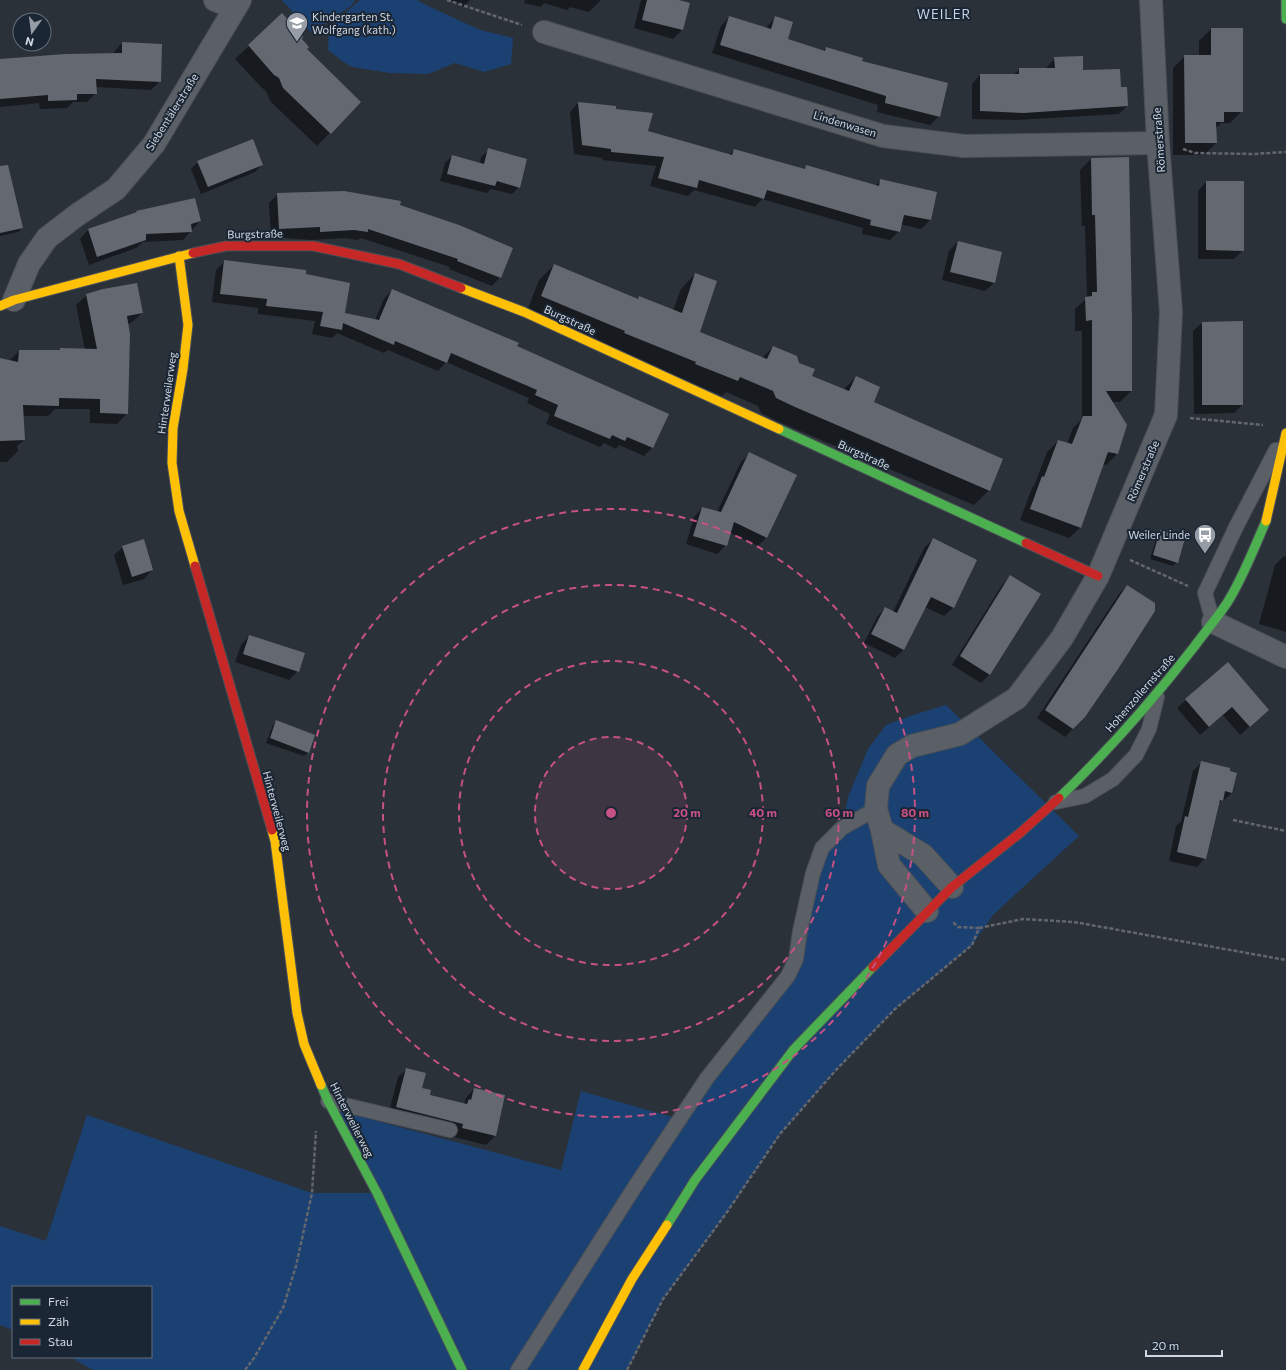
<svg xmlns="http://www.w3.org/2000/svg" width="1286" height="1370" viewBox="0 0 1286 1370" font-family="Commissioner,sans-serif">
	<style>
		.green { fill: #1b4173 }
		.shadow { fill: #0007 }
		.building { fill: #646971 }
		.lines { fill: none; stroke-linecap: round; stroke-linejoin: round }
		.lane-casing { stroke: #494f56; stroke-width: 16 }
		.street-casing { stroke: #494f56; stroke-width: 24 }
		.fast-casing { stroke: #494f56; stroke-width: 11 }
		.slow-casing { stroke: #494f56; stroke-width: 11 }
		.jam-casing { stroke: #494f56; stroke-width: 11 }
		.path { stroke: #63676d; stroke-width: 2.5; stroke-dasharray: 4 2; stroke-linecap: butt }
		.lane { stroke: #5b6066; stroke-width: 14 }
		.street { stroke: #5b6066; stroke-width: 22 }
		.fast { stroke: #4caf50; stroke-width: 9 }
		.slow { stroke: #ffc107; stroke-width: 9 }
		.jam { stroke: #c62828; stroke-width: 9 }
		.ring { fill: none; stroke: #c65183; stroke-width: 2; stroke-dasharray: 7 5 }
		.labels { text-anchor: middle; stroke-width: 4; stroke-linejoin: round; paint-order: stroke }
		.poi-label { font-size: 11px; fill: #d0d7e1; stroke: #1b2635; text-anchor: start }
		.street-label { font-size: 11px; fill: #d0d7e1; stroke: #1b2635 }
		.quarter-label { font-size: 13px; letter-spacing: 1px; fill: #c5d3e7; stroke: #1b2635 }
		.centre { fill: #c65183; stroke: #1b2635; stroke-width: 2 }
		.ring-label { font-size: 12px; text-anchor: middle; font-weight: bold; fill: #c65183; stroke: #1b2635; stroke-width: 4; stroke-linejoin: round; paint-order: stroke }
	</style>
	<rect width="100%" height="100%" fill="#2b3139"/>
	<g class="green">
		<path d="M282 0H355L351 6 312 33Z"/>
		<path d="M360 0H417L428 6 480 30 513 38 511 64 484 72 455 63 428 74 390 73 352 67 345 63 328 50 329 27Z"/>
		<path d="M946 705 1079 836 993 915 972 945 895 1009 836 1070 780 1134 725 1215 663 1299 627 1370H93L70 1357H151V1287H13V1330L0 1325V1226L46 1241 87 1115 312 1193H377L332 1109 561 1170 581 1091 679 1119 788 976 813 873 842 828 848 797 868 749 886 725 916 714Z"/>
	</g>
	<g class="shadow">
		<path d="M451 0H470L463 7Z"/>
		<path d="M525 0H601L589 12 570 7 567 10 544 3 541 7 524 3Z"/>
		<path d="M641 0H675L689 4 682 30 673 39 634 28Z"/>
		<path d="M282 15 305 49 360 102 317 146 270 101 266 91 261 87 235 59Z"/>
		<path d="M729 17 766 28 775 18 787 40 823 51 826 48 861 62 939 116 930 125 877 112 878 105 712 53 721 26Z"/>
		<path d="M1211 29 1242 111 1230 123H1221L1215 129 1216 143 1204 155H1173V68L1185 56H1199V41Z"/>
		<path d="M122 43 160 81 151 90 96 87V93L87 102H73L67 108 40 109 39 103 0 107V60L114 54V52Z"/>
		<path d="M1055 58 1120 88 1127 106 1119 114 1015 120 972 119V84L980 75H1013L1020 69H1047V67Z"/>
		<path d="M578 103 615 110 647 131 729 155 734 150 803 170 807 167 875 186 880 181 936 193 930 220 921 229 900 224 899 231 890 240 862 234 863 228 762 199 755 207 694 190 688 196 650 186 656 166 602 160 603 158 574 154 570 112Z"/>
		<path d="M489 150 519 187 512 194 491 189 487 193 440 181 445 163 452 156 480 163 481 157Z"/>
		<path d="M1091 159 1131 391 1120 402H1111L1126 425 1117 454 1106 465 1102 464 1080 528 1069 538 1020 520 1032 488 1034 486 1047 452 1058 441 1067 444 1073 428 1082 419V331H1075V309L1087 298 1085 226H1082L1080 170Z"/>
		<path d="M198 162 262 165 255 172 201 194 191 169Z"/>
		<path d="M1206 182 1243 250 1234 259H1198V191Z"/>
		<path d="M278 194 399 205 500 277 492 286 449 269 450 267 361 238 358 240 345 238 312 240 271 237 269 203Z"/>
		<path d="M0 204 22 228 18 232 0 236Z"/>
		<path d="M137 212 200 221 183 240 143 242 136 248 89 265 80 239 88 230 134 214Z"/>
		<path d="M958 242 994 283 985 291 942 280 949 251Z"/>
		<path d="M224 262 304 275 344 313 375 320 384 299 392 290 668 415 652 448 644 456 619 445 616 449 604 443 600 447 546 424 550 414 527 403 529 398 446 362 438 371 388 350 384 353 337 333 332 338 312 334 315 321 258 314V308L212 302 216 270Z"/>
		<path d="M554 265 637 300 639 297 673 311 681 289 695 274 699 333 762 358 773 347 798 364 810 376 843 390 856 377 872 403 989 490 974 505 779 422 761 413 758 406 726 392 722 396 527 311 539 280Z"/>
		<path d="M87 295 142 313 131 323 127 324V413L117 424 90 423V409H55L48 416H23L24 440 17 446 18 451 7 462H0V359L9 361 19 351H58L60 349 85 350 76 305Z"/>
		<path d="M1202 323 1242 405 1234 413 1194 414 1193 331Z"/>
		<path d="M750 453 796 475 766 538 758 546 730 533 726 545 717 554 686 544 694 517 702 508 717 512 741 462Z"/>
		<path d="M1161 532 1177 562 1173 566 1150 559 1157 536Z"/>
		<path d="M933 539 976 561 953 608 944 616 925 607 903 650 895 658 864 643 877 617 885 608 893 612 924 548Z"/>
		<path d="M123 547 152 570 144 579 123 585 114 555Z"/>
		<path d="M1284 556 1286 557V632L1259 624 1275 565Z"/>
		<path d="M1010 577 990 674 981 683 952 665 1002 585Z"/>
		<path d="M1127 586 1085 716 1065 737 1037 718 1119 594Z"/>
		<path d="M249 636 298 671 289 680 235 662 241 645Z"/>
		<path d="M1228 663 1268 710 1240 735 1223 715 1200 735 1177 708Z"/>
		<path d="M277 721 308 752 304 756 266 743 273 725Z"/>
		<path d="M1202 762 1232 793 1223 801H1221L1218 804 1205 858 1197 867 1169 861 1176 826 1181 822 1193 771Z"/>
		<path d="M407 1069 421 1088 429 1096 464 1104 466 1098 474 1089 504 1096 495 1136 486 1145 454 1137 455 1132 388 1116 398 1077Z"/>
	</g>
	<g class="building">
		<path d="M647 0H679L690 3 683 30 642 20Z"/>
		<path d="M282 13 303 36 302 39 309 47 307 49 361 102 331 134 283 88 279 78 274 75 248 45Z"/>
		<path d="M729 16 771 29 775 16 793 22 788 39 825 51 826 47 863 58 862 61 948 83 940 117 885 103 886 96 720 45Z"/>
		<path d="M1211 28H1243V112H1224V122H1216L1217 143H1185L1184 55H1211Z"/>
		<path d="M122 42 162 44 161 82 96 79 97 94H77V100L48 101V95L0 99V59L65 54 122 53Z"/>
		<path d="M1083 56V70L1120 69 1121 87H1127L1128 106 1024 113 980 111V74H1019V68H1055L1054 57Z"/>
		<path d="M578 102 616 106V109L653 113 648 131 732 155 734 149 805 169 806 165 879 186 880 179 937 192 931 220 904 215 900 232 870 225 871 220 767 190 764 199 699 180 697 188 658 178 664 157 611 152V149L582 145Z"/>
		<path d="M253 139 263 165 208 187 197 161Z"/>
		<path d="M488 148 527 159 520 188 497 181 495 186 447 174 452 155 484 164Z"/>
		<path d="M1129 157 1132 322V391H1106L1127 425 1118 454 1108 452 1081 528 1030 509 1042 476 1044 477 1058 440 1072 444 1083 416H1092V320L1086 321 1085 297 1092 296V292H1097L1095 215H1092L1091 158Z"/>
		<path d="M8 165 23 228 0 233V166Z"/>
		<path d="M1206 181H1244V251L1206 250Z"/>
		<path d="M344 191 401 201 400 205 459 225 513 248 501 278 457 261 458 259 368 229V232L354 230 320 232V227L279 229 277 193Z"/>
		<path d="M195 198 201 221 191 224 192 232 146 234V240L97 257 88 229 137 212 136 211Z"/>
		<path d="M958 241 1002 252 995 283 950 272Z"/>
		<path d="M224 260 306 270V274L350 283 345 313 379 320 392 289 519 343 517 346 669 414 653 448 627 437 625 441 612 435 610 439 554 416 558 405 535 395 537 390 451 353 447 363 395 341 394 345 343 323 342 330 320 326 323 312 266 306 267 299 220 294Z"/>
		<path d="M554 264 638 299 639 296 682 313 695 273 717 281 700 332 767 359 773 346 797 356 799 363 815 369 812 376 849 391 856 376 880 387 874 402 1003 459 990 491 795 407 776 398 773 391 740 377 738 381 695 364 696 362 624 333 625 331 541 296Z"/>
		<path d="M137 283 143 313 127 316 130 334 128 414 100 413V399L59 398V406L23 405 25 440 0 441V358L18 362 19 350H60V348L97 349 86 294 103 289Z"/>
		<path d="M1243 321V405H1202V322Z"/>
		<path d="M749 452 797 475 767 538 734 522 727 546 693 536 702 507 721 512Z"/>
		<path d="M1160 530 1185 538 1178 563 1153 555Z"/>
		<path d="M933 538 977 560 954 608 931 597 904 650 871 634 885 607 897 613Z"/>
		<path d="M144 539 153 570 132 577 122 546Z"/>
		<path d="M1010 575 1041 594 990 675 960 656Z"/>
		<path d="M1127 585 1155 603V611L1118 669 1085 717 1073 729 1045 710Z"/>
		<path d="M249 635 305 653 299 672 243 654Z"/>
		<path d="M1228 662 1269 710 1250 727 1232 707 1209 727 1185 699Z"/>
		<path d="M276 720 315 735 309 753 270 738Z"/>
		<path d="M1201 761 1230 768V771L1237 773 1232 793 1225 791 1223 801 1220 800 1206 859 1177 852 1185 816 1188 817Z"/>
		<path d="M406 1068 426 1073 422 1088 431 1090 430 1095 467 1104 469 1099 471 1100 474 1088 505 1095 496 1136 462 1128 463 1124 396 1107Z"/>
	</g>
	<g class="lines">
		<g class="lane-casing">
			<g id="lane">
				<path d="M1213 622 1205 593 1236 527 1276 450"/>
				<path d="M1056 802 1085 796 1113 779 1136 755 1149 729 1157 697"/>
				<path d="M328 1101 450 1130"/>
				<path d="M518 1370 636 1185 707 1078 788 976 796 959 800 931 813 873 822 848 842 828 876 809"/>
			</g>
		</g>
		<g class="street-casing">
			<g id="street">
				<path d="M215 0 235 8"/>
				<path d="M544 32 883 136 964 146 1158 143"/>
				<path d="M14 300 29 264 47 238 77 215 116 189 154 144 240 0"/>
				<path d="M1213 622 1286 657"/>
				<path d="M882 830 923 855 952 887"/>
				<path d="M927 911 889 865 882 830 876 809 878 786 897 755 912 746 960 734 1017 698 1062 638 1098 576 1166 415 1171 312 1158 143 1151 0"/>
			</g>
		</g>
		<g class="fast-casing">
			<g id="fast">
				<path d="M1286 0V19"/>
				<path d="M779 429 1026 543"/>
				<path d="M1059 798C1108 751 1153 700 1194 647 1205 632 1217 618 1227 603 1243 578 1254 548 1266 521"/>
				<path d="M321 1085 328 1101 377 1193 462 1370"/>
				<path d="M667 1225 695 1180 794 1049 873 967"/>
			</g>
		</g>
		<g class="slow-casing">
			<g id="slow">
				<path d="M179 256 188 325 183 369 173 428 172 463 179 511 195 566"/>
				<path d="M461 288 524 312 779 429"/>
				<path d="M0 306 14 300 193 253"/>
				<path d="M1266 521 1286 433"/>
				<path d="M272 830 275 841 297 1013 304 1044 321 1085"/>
				<path d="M583 1370 632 1279 667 1225"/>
			</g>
		</g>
		<g class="jam-casing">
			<g id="jam">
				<path d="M193 253 226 246H313L399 264 461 288"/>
				<path d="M1026 543 1098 576"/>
				<path d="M195 566 272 830"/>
				<path d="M873 967 952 887 1020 833 1059 798"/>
			</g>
		</g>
		<g class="path">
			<path d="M447 0 522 25"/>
			<path d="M1183 149 1195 153 1254 154 1286 152"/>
			<path d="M1190 418 1263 425"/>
			<path d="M1130 560 1188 586"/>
			<path d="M1233 820 1286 831"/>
			<path d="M979 928 1023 919 1074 922 1286 960"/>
			<path d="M245 1370 254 1358 283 1308 296 1266 312 1193 316 1131"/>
			<path d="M627 1370 663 1299 725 1215 780 1134 836 1070 895 1009 972 945 979 928 958 927 952 921"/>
		</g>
		<use href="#lane" class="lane"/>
		<use href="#street" class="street"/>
		<use href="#fast" class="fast"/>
		<use href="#slow" class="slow"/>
		<use href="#jam" class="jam"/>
	</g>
	<circle cx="611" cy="813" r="76" fill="#c65183" fill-opacity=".12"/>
	<g class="ring">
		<circle cx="611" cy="813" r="76"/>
		<circle cx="611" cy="813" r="152"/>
		<circle cx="611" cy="813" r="228"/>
		<circle cx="611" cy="813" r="304"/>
	</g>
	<defs>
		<g id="school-pin" transform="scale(1.15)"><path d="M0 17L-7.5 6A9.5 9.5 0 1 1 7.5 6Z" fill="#969da6" stroke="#1b2635"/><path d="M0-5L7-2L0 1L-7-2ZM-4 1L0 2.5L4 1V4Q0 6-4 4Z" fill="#fff"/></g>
		<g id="bus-pin" transform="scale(1.15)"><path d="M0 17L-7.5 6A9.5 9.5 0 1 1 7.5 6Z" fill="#969da6" stroke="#1b2635"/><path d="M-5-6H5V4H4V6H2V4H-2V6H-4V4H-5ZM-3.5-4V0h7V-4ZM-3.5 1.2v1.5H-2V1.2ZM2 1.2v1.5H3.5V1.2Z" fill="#fff"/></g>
	</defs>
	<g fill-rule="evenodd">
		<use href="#school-pin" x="297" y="23"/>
		<use href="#bus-pin" x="1205" y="535"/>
	</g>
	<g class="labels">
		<g class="poi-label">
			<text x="312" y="21">Kindergarten St.<tspan x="312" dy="13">Wolfgang (kath.)</tspan></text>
			<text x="1190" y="539" text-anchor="end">Weiler Linde</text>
		</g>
		<g class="street-label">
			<text transform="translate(172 112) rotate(-58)" y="4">Siebentälerstraße</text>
			<text transform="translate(845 124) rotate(17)" y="4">Lindenwasen</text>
			<text transform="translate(1159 140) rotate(-94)" y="4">Römerstraße</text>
			<text transform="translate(255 234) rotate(-1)" y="4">Burgstraße</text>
			<text transform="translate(570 320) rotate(25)" y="4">Burgstraße</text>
			<text transform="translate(167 393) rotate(-82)" y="4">Hinterweilerweg</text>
			<text transform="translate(864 455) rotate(25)" y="4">Burgstraße</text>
			<text transform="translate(1143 471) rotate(-67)" y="4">Römerstraße</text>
			<text transform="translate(1140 693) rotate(-49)" y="4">Hohenzollernstraße</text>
			<text transform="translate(277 811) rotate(75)" y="4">Hinterweilerweg</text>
			<text transform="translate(352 1120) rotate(63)" y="4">Hinterweilerweg</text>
		</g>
		<g class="quarter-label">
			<text x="944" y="19">WEILER</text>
		</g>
	</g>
	<circle cx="611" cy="813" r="6" class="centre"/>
	<g class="ring-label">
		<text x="687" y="817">20 m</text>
		<text x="763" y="817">40 m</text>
		<text x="839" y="817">60 m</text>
		<text x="915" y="817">80 m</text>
	</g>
	<rect x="12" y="1286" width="140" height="72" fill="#1b2635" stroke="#636d7a"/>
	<rect x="20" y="1299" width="20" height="6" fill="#4caf50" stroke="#636d7a"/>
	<text x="48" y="1306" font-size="12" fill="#d0d7e1">Frei</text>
	<rect x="20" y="1319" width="20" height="6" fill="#ffc107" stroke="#636d7a"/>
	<text x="48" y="1326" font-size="12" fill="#d0d7e1">Zäh</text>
	<rect x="20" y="1339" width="20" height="6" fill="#c62828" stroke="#636d7a"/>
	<text x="48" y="1346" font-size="12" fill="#d0d7e1">Stau</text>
	<g transform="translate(32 32) rotate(194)"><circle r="19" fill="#1b2635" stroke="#636d7a"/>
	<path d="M0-3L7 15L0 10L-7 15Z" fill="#969da6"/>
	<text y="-6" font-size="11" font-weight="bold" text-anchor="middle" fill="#d0d7e1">N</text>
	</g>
	<path d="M1146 1350v6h76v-6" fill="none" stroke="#d0d7e1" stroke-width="2"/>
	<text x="1152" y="1350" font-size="12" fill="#d0d7e1" stroke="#1b2635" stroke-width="3" paint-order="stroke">20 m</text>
</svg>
